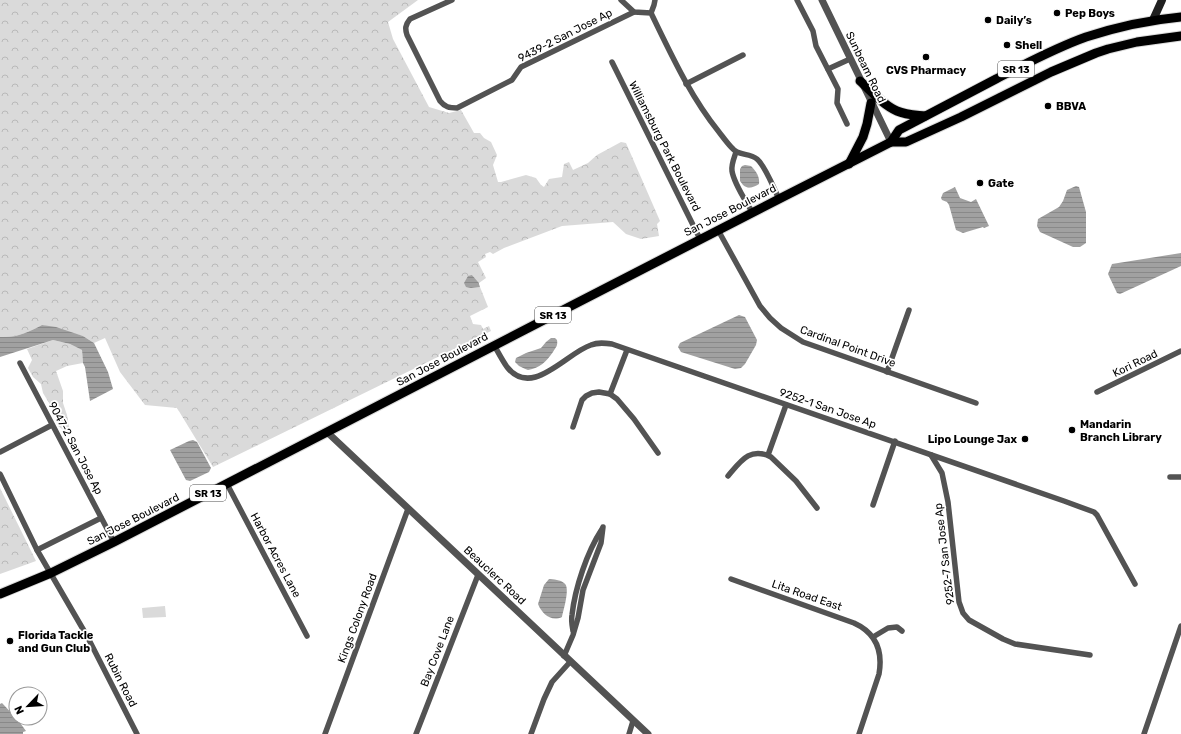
<svg xmlns="http://www.w3.org/2000/svg" width="1181" height="734" viewBox="0 0 1181 734" font-family="Rubik,sans-serif">
	<style>
		.forest { fill: url(#forest-crowns) }
		.pitch { fill: #dadada }
		.water { fill: url(#water-rules) }
		.lines { fill: none; stroke-linecap: round; stroke-linejoin: round }
		.primary-casing { stroke: #dbdbdb; stroke-width: 11 }
		.minor { stroke: #535353; stroke-width: 5.5 }
		.tertiary { stroke: #535353; stroke-width: 7 }
		.secondary { stroke: #202020; stroke-width: 8 }
		.primary { stroke: #000; stroke-width: 9 }
		.poi-dot { fill: #000; stroke: #fff; stroke-width: 1.5 }
		.labels { text-anchor: middle; stroke-width: 3.5; stroke-linejoin: round; paint-order: stroke }
		.shield { fill: #fff; stroke: #4c4c4c; stroke-width: 1 }
		.shield-label { font-size: 10px; font-weight: bold; fill: #000 }
		.poi-label { font-size: 11px; font-weight: bold; fill: #000; stroke: #fff; text-anchor: start }
		.street-label { font-size: 11px; fill: #000; stroke: #fff }
	</style>
	<defs>
		<pattern id="forest-crowns" width="20" height="18" patternUnits="userSpaceOnUse"><rect width="20" height="18" fill="#dadada"/><path d="M2 6a3 3 0 1 1 6 0M12 15a3 3 0 1 1 6 0" fill="none" stroke="#b9b9b9"/></pattern>
		<pattern id="water-rules" width="6" height="5" patternUnits="userSpaceOnUse"><rect width="6" height="5" fill="#a1a1a1"/><path d="M0 2.5h6" fill="none" stroke="#898989"/></pattern>
	</defs>
	<rect width="100%" height="100%" fill="#fff"/>
	<g class="forest">
		<path d="M0 0H418L388 22 393 39 429 107 449 113 461 110 474 133H480L484 138 491 142 497 155 493 165 498 182H501L526 175 536 178 541 185 544 187 549 179 562 177 564 164 569 162 573 170 588 163 597 155 621 142 626 143 660 221 657 224 659 236 641 239 626 234 613 222 562 226 504 248 493 254 490 252 485 254 486 257 478 262 486 278 479 283 472 275 471 288 480 287 488 307 470 316 473 324 481 325 483 329 489 326 491 331 213 467 177 408 145 405 120 372 105 338 94 343 83 336 42 325C28 332 17 338 0 337Z"/>
		<path d="M53 340 70 344 82 350 83 363 67 366 56 371 63 391V403L67 415 69 427 65 431 58 426 57 416 43 393 41 384 33 377 28 368 32 360 27 349Z"/>
		<path d="M0 488 36 561 0 574Z"/>
	</g>
	<path class="pitch" d="M165 606 166 617 143 618 142 608Z"/>
	<g class="water">
		<path d="M745 165 751 166C756 171 760 177 759 184 753 188 748 189 743 185L740 181V169L742 166Z"/>
		<path d="M1076 186 1079 187 1086 212V243L1080 247H1073L1040 232 1037 226 1038 219 1059 207 1063 201 1067 190Z"/>
		<path d="M955 187 960 198 971 202 976 199 989 226 984 228 983 227 963 233 956 230 949 205 947 202 942 200 941 198 943 193Z"/>
		<path d="M1181 253V266L1120 294 1117 293 1108 274 1112 264Z"/>
		<path d="M472 275 479 283V284L480 287 471 288 466 287 464 283 468 276Z"/>
		<path d="M739 315 745 317 757 340 756 345 745 364 741 368 735 369 681 352 678 347 680 343Z"/>
		<path d="M42 325 56 327 83 336 94 343 108 372 113 389 90 401 85 367 83 363 82 350 70 344 53 340 0 357V337C17 338 28 332 42 325Z"/>
		<path d="M551 338H555L557 340C558 346 556 347 553 352 546 362 540 368 528 370 524 369 522 367 519 366L515 362 516 358 526 353 541 348 546 342Z"/>
		<path d="M193 440 197 442 211 468 209 472 190 481 186 480 170 450 189 441Z"/>
		<path d="M549 579C553 579 561 580 564 583 571 587 563 611 562 617 551 622 542 614 538 604L544 585Z"/>
		<path d="M2 703 18 720 26 731 23 732V734H0V704Z"/>
	</g>
	<g class="lines">
		<g class="primary-casing">
			<g id="primary">
				<path d="M860 81C871 91 883 105 897 111 906 115 916 115 925 116"/>
				<path d="M891 142 899 130C931 113 964 96 996 79 1025 64 1055 48 1086 37 1117 27 1149 20 1181 17"/>
				<path d="M849 164 863 137 867 124 871 103"/>
				<path d="M0 594 51 573 114 542 569 307 779 199 891 142H906L961 117 1051 72 1096 53 1108 49 1137 42 1181 36"/>
			</g>
		</g>
		<g class="minor">
			<path d="M452 0 410 19C405 25 405 29 407 35L440 101C445 107 449 108 457 108L512 80 521 67 634 12"/>
			<path d="M621 0 634 12 651 13C671 54 690 96 719 132 723 137 732 150 737 152 743 155 751 154 757 159 766 167 773 187 779 199"/>
			<path d="M797 0 813 31 816 46 838 89 837 103 847 124"/>
			<path d="M651 13 654 5 655 0"/>
			<path d="M612 62 700 239"/>
			<path d="M828 69 850 59"/>
			<path d="M686 84 743 55"/>
			<path d="M736 152C734 158 731 165 732 171 734 184 746 201 752 212"/>
			<path d="M718 230 760 306 770 318 781 328 803 342 976 403"/>
			<path d="M494 345C498 352 502 360 507 367 532 399 566 353 591 345 598 342 605 343 612 344L1064 501 1094 512 1097 515 1135 584"/>
			<path d="M20 363 114 542"/>
			<path d="M887 372 909 310"/>
			<path d="M1097 392 1181 351"/>
			<path d="M610 394 627 350"/>
			<path d="M573 427 582 400 586 396 592 393 599 392 610 394 617 399 634 419 658 453"/>
			<path d="M0 452 52 425"/>
			<path d="M768 455 786 405"/>
			<path d="M931 455 942 473 948 502 959 602 963 613 969 620 1003 639 1015 644 1090 655"/>
			<path d="M0 474 37 550 87 636 137 734"/>
			<path d="M728 476C740 462 750 446 771 457L796 481 817 508"/>
			<path d="M1170 477H1181"/>
			<path d="M227 484 307 636"/>
			<path d="M873 505 895 441"/>
			<path d="M37 550 101 518"/>
			<path d="M731 579 854 623C876 633 883 651 879 674L859 734"/>
			<path d="M573 631C572 625 571 620 572 615 575 588 587 552 602 529"/>
			<path d="M873 637 888 628 897 627 902 631"/>
			<path d="M564 656 573 635 578 618 583 590 601 543 603 527"/>
			<path d="M325 734 408 509"/>
			<path d="M416 734 478 575"/>
			<path d="M531 734 544 699 552 682 570 662"/>
			<path d="M629 734 633 721"/>
			<path d="M1144 734 1181 626"/>
		</g>
		<g class="tertiary">
			<path d="M822 0 891 142"/>
			<path d="M327 432 648 734"/>
		</g>
		<path class="secondary" d="M1153 20 1162 0"/>
		<use href="#primary" class="primary"/>
	</g>
	<g class="poi-dot">
		<circle cx="1057" cy="13" r="4"/>
		<circle cx="988" cy="20" r="4"/>
		<circle cx="1007" cy="45" r="4"/>
		<circle cx="926" cy="57" r="4"/>
		<circle cx="1048" cy="106" r="4"/>
		<circle cx="980" cy="183" r="4"/>
		<circle cx="1072" cy="430" r="4"/>
		<circle cx="1025" cy="439" r="4"/>
		<circle cx="10" cy="641" r="4"/>
	</g>
	<g class="labels">
		<g class="shield">
			<rect x="998" y="61" width="36" height="16" rx="3"/>
			<rect x="535" y="307" width="36" height="16" rx="3"/>
			<rect x="190" y="485" width="36" height="16" rx="3"/>
		</g>
		<g class="shield-label">
			<text x="1016" y="73">SR 13</text>
			<text x="553" y="319">SR 13</text>
			<text x="208" y="497">SR 13</text>
		</g>
		<g class="poi-label">
			<text x="1065" y="17">Pep Boys</text>
			<text x="996" y="24">Daily’s</text>
			<text x="1015" y="49">Shell</text>
			<text x="926" y="74" text-anchor="middle">CVS Pharmacy</text>
			<text x="1056" y="110">BBVA</text>
			<text x="988" y="187">Gate</text>
			<text x="1080" y="428">Mandarin<tspan x="1080" dy="13">Branch Library</tspan></text>
			<text x="1017" y="443" text-anchor="end">Lipo Lounge Jax</text>
			<text x="18" y="639">Florida Tackle<tspan x="18" dy="13">and Gun Club</tspan></text>
		</g>
		<g class="street-label">
			<text transform="translate(565 35) rotate(-27)" y="4">9439-2 San Jose Ap</text>
			<text transform="translate(866 67) rotate(64)" y="4">Sunbeam Road</text>
			<text transform="translate(665 146) rotate(63)" y="4">Williamsburg Park Boulevard</text>
			<text transform="translate(730 210) rotate(-27)" y="4">San Jose Boulevard</text>
			<text transform="translate(848 346) rotate(20)" y="4">Cardinal Point Drive</text>
			<text transform="translate(442 359) rotate(-28)" y="4">San Jose Boulevard</text>
			<text transform="translate(1135 363) rotate(-26)" y="4">Kori Road</text>
			<text transform="translate(828 408) rotate(19)" y="4">9252-1 San Jose Ap</text>
			<text transform="translate(76 448) rotate(62)" y="4">9047-2 San Jose Ap</text>
			<text transform="translate(133 519) rotate(-27)" y="4">San Jose Boulevard</text>
			<text transform="translate(944 554) rotate(-97)" y="4">9252-7 San Jose Ap</text>
			<text transform="translate(276 555) rotate(62)" y="4">Harbor Acres Lane</text>
			<text transform="translate(495 575) rotate(43)" y="4">Beauclerc Road</text>
			<text transform="translate(807 595) rotate(19)" y="4">Lita Road East</text>
			<text transform="translate(357 618) rotate(-70)" y="4">Kings Colony Road</text>
			<text transform="translate(437 651) rotate(-69)" y="4">Bay Cove Lane</text>
			<text transform="translate(121 680) rotate(63)" y="4">Rubin Road</text>
		</g>
	</g>
	<g transform="translate(28 706) rotate(245)"><circle r="19" fill="#ffffff" stroke="#999999"/>
	<path d="M0-3L7 15L0 10L-7 15Z" fill="#000000"/>
	<text y="-6" font-size="11" font-weight="bold" text-anchor="middle" fill="#000000">N</text>
	</g>
</svg>
